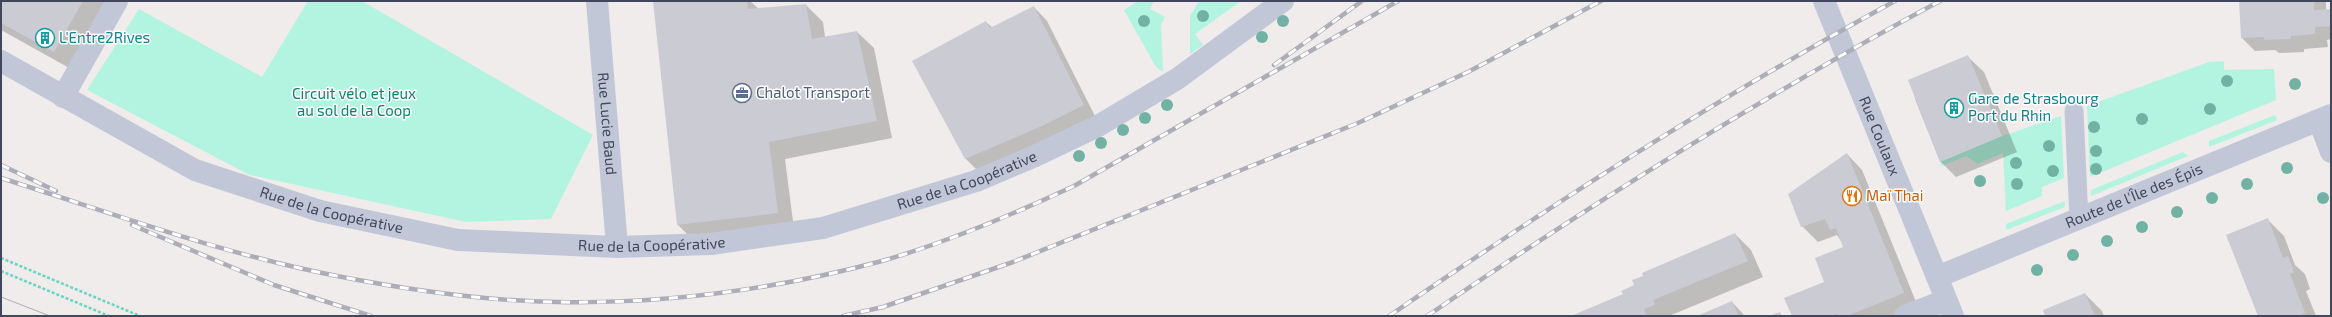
<svg xmlns="http://www.w3.org/2000/svg" width="2332" height="317" viewBox="0 0 2332 317" font-family="'Exo 2',sans-serif">
	<style>
		.green { fill: #b2f4df }
		.shadow { fill: #0003 }
		.building { fill: #cbcbd4 }
		.lines { fill: none; stroke-linecap: round; stroke-linejoin: round }
		.path { stroke: #66d5c1; stroke-width: 2.5; stroke-dasharray: 3 2; stroke-linecap: butt }
		.service { stroke: #c2c7d8; stroke-width: 19 }
		.pedestrian { stroke: #c2c7d8; stroke-width: 22 }
		.minor { stroke: #c2c7d8; stroke-width: 22 }
		.tram { stroke: #acadb7; stroke-width: 1 }
		.rail-casing { stroke: #acadb7; stroke-width: 4.5 }
		.rail { stroke: #fff; stroke-width: 3; stroke-dasharray: 9; stroke-linecap: butt }
		.tree { fill: #72b2a5 }
		.labels { text-anchor: middle; stroke-width: 3; stroke-linejoin: round; paint-order: stroke }
		.culture-label { font-size: 15px; fill: #0d838f; stroke: #fff; text-anchor: start }
		.service-label { font-size: 15px; fill: #4e5e75; stroke: #fff; text-anchor: start }
		.park-label { font-size: 15px; fill: #0b836c; stroke: #fff }
		.street-label { font-size: 15px; fill: #42475b; stroke: #fff }
		.food-label { font-size: 15px; fill: #c56008; stroke: #fff; text-anchor: start }
	</style>
	<rect width="100%" height="100%" fill="#efeceb"/>
	<g class="green">
		<path d="M308 1H362L593 135 551 219 466 222 250 175 87 90 139 9 262 77Z"/>
		<path d="M1138 1H1154L1150 9 1165 17 1161 24 1163 72 1156 67 1124 10Z"/>
		<path d="M1199 1H1241L1195 34 1203 45 1190 54V16Z"/>
		<path d="M2224 61V70L2274 69 2276 100 2090 177 2087 106 2209 62Z"/>
		<path d="M2275 115 2277 120 2209 147V141Z"/>
		<path d="M2061 116 2064 178 2042 187V196L2006 211 2003 153 1977 164 1966 156 1942 166 1940 162 2002 136Z"/>
		<path d="M2183 152 2188 156 2091 196V190Z"/>
		<path d="M2065 201V207L2006 230V224Z"/>
	</g>
	<g class="shadow">
		<path d="M1 1H109L71 69 1 30Z"/>
		<path d="M654 1H750L759 9 806 5 823 22 825 37 857 32 874 48 892 138 785 159 794 229 694 241 678 225Z"/>
		<path d="M2240 1H2326V10H2331V39L2327 40 2328 47 2304 49V52L2279 53 2275 50 2255 51 2242 38Z"/>
		<path d="M1034 7 1047 21 1096 118 981 174 966 159 986 22 993 28Z"/>
		<path d="M1968 57 1984 72 2017 152 1956 177 1940 161 1915 99Z"/>
		<path d="M1847 154 1862 170 1919 309 1901 316H1793L1827 287 1845 247 1837 235 1818 242 1802 226Z"/>
		<path d="M2267 219 2284 236 2295 265 2305 274 2310 289 2306 291 2316 316H2259Z"/>
		<path d="M1735 234 1751 250 1763 277 1669 316H1573L1624 295Z"/>
		<path d="M2085 294 2102 311 2104 316H2046Z"/>
		<path d="M1732 302 1745 316H1699Z"/>
	</g>
	<g class="building">
		<path d="M1 1H83L54 52 1 23Z"/>
		<path d="M653 1H747L748 9 806 4 812 39 857 31 877 121 769 142 778 213 677 225Z"/>
		<path d="M2239 1H2314V10L2331 9V26L2315 27V34L2291 36V39L2264 40V37L2241 38Z"/>
		<path d="M1034 6 1084 105 1042 126 965 159 912 61 986 21 990 28Z"/>
		<path d="M1968 55 2002 136 1940 162 1908 80Z"/>
		<path d="M1847 153 1904 293 1847 316H1838L1837 314 1832 316H1792L1784 298 1824 282 1815 258 1843 247 1836 228 1830 230 1825 219 1801 227 1788 194Z"/>
		<path d="M2268 218 2283 258 2288 256 2294 272 2290 274 2305 313 2299 316H2258L2226 235Z"/>
		<path d="M1735 233 1748 261 1653 300 1655 305 1644 309 1646 315 1571 316 1623 294 1621 291 1634 285 1632 280 1643 276 1642 273Z"/>
		<path d="M2085 293 2095 316H2045L2043 310Z"/>
		<path d="M1732 301 1739 316H1697Z"/>
		<path d="M1780 312 1782 316H1769Z"/>
	</g>
	<g class="lines">
		<g class="path">
			<path d="M1 258 140 316"/>
			<path d="M1 271 109 316"/>
		</g>
		<path class="service" d="M2074 111 2079 219"/>
		<path class="pedestrian" d="M63 97 117 1"/>
		<g class="minor">
			<path id="s1" d="M597 1 617 247"/>
			<path id="s2" d="M1824 1 1953 316"/>
			<path id="s3" d="M1 61 195 170 320 211 458 240 617 247 711 244 823 228 976 181 1035 156 1098 126 1177 79 1283 1"/>
			<path d="M2319 121 2331 152"/>
			<path id="s4" d="M1937 277 2331 115"/>
			<path d="M1905 316 1946 300"/>
		</g>
		<g class="tram">
			<path d="M1 297 50 316"/>
			<path d="M1 316H2"/>
		</g>
		<g class="rail-casing">
			<g id="rail">
				<path d="M1274 65 1362 1"/>
				<path d="M1 165 56 191"/>
				<path d="M1 178C112 213 222 254 337 276 409 290 484 301 558 302 667 304 777 289 882 261 948 242 1012 215 1074 186L1398 1"/>
				<path d="M132 225 274 285 371 316"/>
				<path d="M843 316 883 307 1013 262 1358 123 1468 72 1601 1"/>
				<path d="M1389 316C1553 204 1720 96 1895 1"/>
				<path d="M1427 316C1593 203 1763 96 1940 1"/>
			</g>
		</g>
		<use href="#rail" class="rail"/>
	</g>
	<g class="tree">
		<circle cx="1203" cy="16" r="6"/>
		<circle cx="1144" cy="21" r="6"/>
		<circle cx="1283" cy="21" r="6"/>
		<circle cx="1262" cy="37" r="6"/>
		<circle cx="2227" cy="81" r="6"/>
		<circle cx="2295" cy="84" r="6"/>
		<circle cx="1167" cy="105" r="6"/>
		<circle cx="2210" cy="109" r="6"/>
		<circle cx="1145" cy="118" r="6"/>
		<circle cx="2142" cy="119" r="6"/>
		<circle cx="2094" cy="127" r="6"/>
		<circle cx="1123" cy="130" r="6"/>
		<circle cx="1101" cy="143" r="6"/>
		<circle cx="2049" cy="146" r="6"/>
		<circle cx="2096" cy="151" r="6"/>
		<circle cx="1079" cy="156" r="6"/>
		<circle cx="2016" cy="163" r="6"/>
		<circle cx="2287" cy="168" r="6"/>
		<circle cx="2096" cy="169" r="6"/>
		<circle cx="2053" cy="171" r="6"/>
		<circle cx="1980" cy="181" r="6"/>
		<circle cx="2017" cy="184" r="6"/>
		<circle cx="2247" cy="184" r="6"/>
		<circle cx="2212" cy="198" r="6"/>
		<circle cx="2323" cy="198" r="6"/>
		<circle cx="2177" cy="212" r="6"/>
		<circle cx="2142" cy="227" r="6"/>
		<circle cx="2107" cy="241" r="6"/>
		<circle cx="2073" cy="255" r="6"/>
		<circle cx="2037" cy="270" r="6"/>
	</g>
	<defs>
		<g id="building-ring" transform="scale(1)"><circle r="9.5" fill="#fff" stroke="#0f9aa8" stroke-width="1.5"/><path d="M-4-6H4V6H1V3H-1V6H-4ZM-2.5-4.3h1.7v1.8h-1.7ZM.8-4.3h1.7v1.8H.8ZM-2.5-1h1.7V.8h-1.7ZM.8-1h1.7V.8H.8Z" fill="#0f9aa8"/></g>
		<g id="office-ring" transform="scale(1)"><circle r="9.5" fill="#fff" stroke="#5c6f8a" stroke-width="1.5"/><path d="M-6-3h4V-5.5h4V-3h4V5H-6ZM-1-4.5V-3h2v-1.5ZM-6 0V1H6V0Z" fill="#5c6f8a"/></g>
		<g id="restaurant-ring" transform="scale(1)"><circle r="9.5" fill="#fff" stroke="#e8710a" stroke-width="1.5"/><path d="M-5-6h1v4h1v-4h1v4h1v-4h1v5L-1.5 .5V6h-2V.5L-5-1ZM5-6V6H3V1.5H1.5Q1.5-4 5-6Z" fill="#e8710a"/></g>
	</defs>
	<g fill-rule="evenodd">
		<use href="#building-ring" x="45" y="38"/>
		<use href="#office-ring" x="742" y="93"/>
		<use href="#building-ring" x="1954" y="108"/>
		<use href="#restaurant-ring" x="1852" y="196"/>
	</g>
	<g class="labels">
		<g class="culture-label">
			<text x="59" y="43">L'Entre2Rives</text>
			<text x="1968" y="104">Gare de Strasbourg<tspan x="1968" dy="17">Port du Rhin</tspan></text>
		</g>
		<g class="service-label">
			<text x="756" y="98">Chalot Transport</text>
		</g>
		<g class="park-label">
			<text x="354" y="99">Circuit vélo et jeux<tspan x="354" dy="17">au sol de la Coop</tspan></text>
		</g>
		<g class="street-label">
			<text dy="5" stroke="none"><textPath href="#s1" startOffset="123">Rue Lucie Baud</textPath></text>
			<text dy="5" stroke="none"><textPath href="#s2" startOffset="146">Rue Coulaux</textPath></text>
			<text dy="5" stroke="none"><textPath href="#s3" startOffset="1013">Rue de la Coopérative</textPath></text>
			<text dy="5" stroke="none"><textPath href="#s4" startOffset="213">Route de l'Île des Épis</textPath></text>
			<text dy="5" stroke="none"><textPath href="#s3" startOffset="365">Rue de la Coopérative</textPath></text>
			<text dy="5" stroke="none"><textPath href="#s3" startOffset="689">Rue de la Coopérative</textPath></text>
		</g>
		<g class="food-label">
			<text x="1866" y="201">Maï Thai</text>
		</g>
	</g>
	<rect width="2332" height="317" fill="none" stroke="#42475b" stroke-width="4"/>
</svg>
